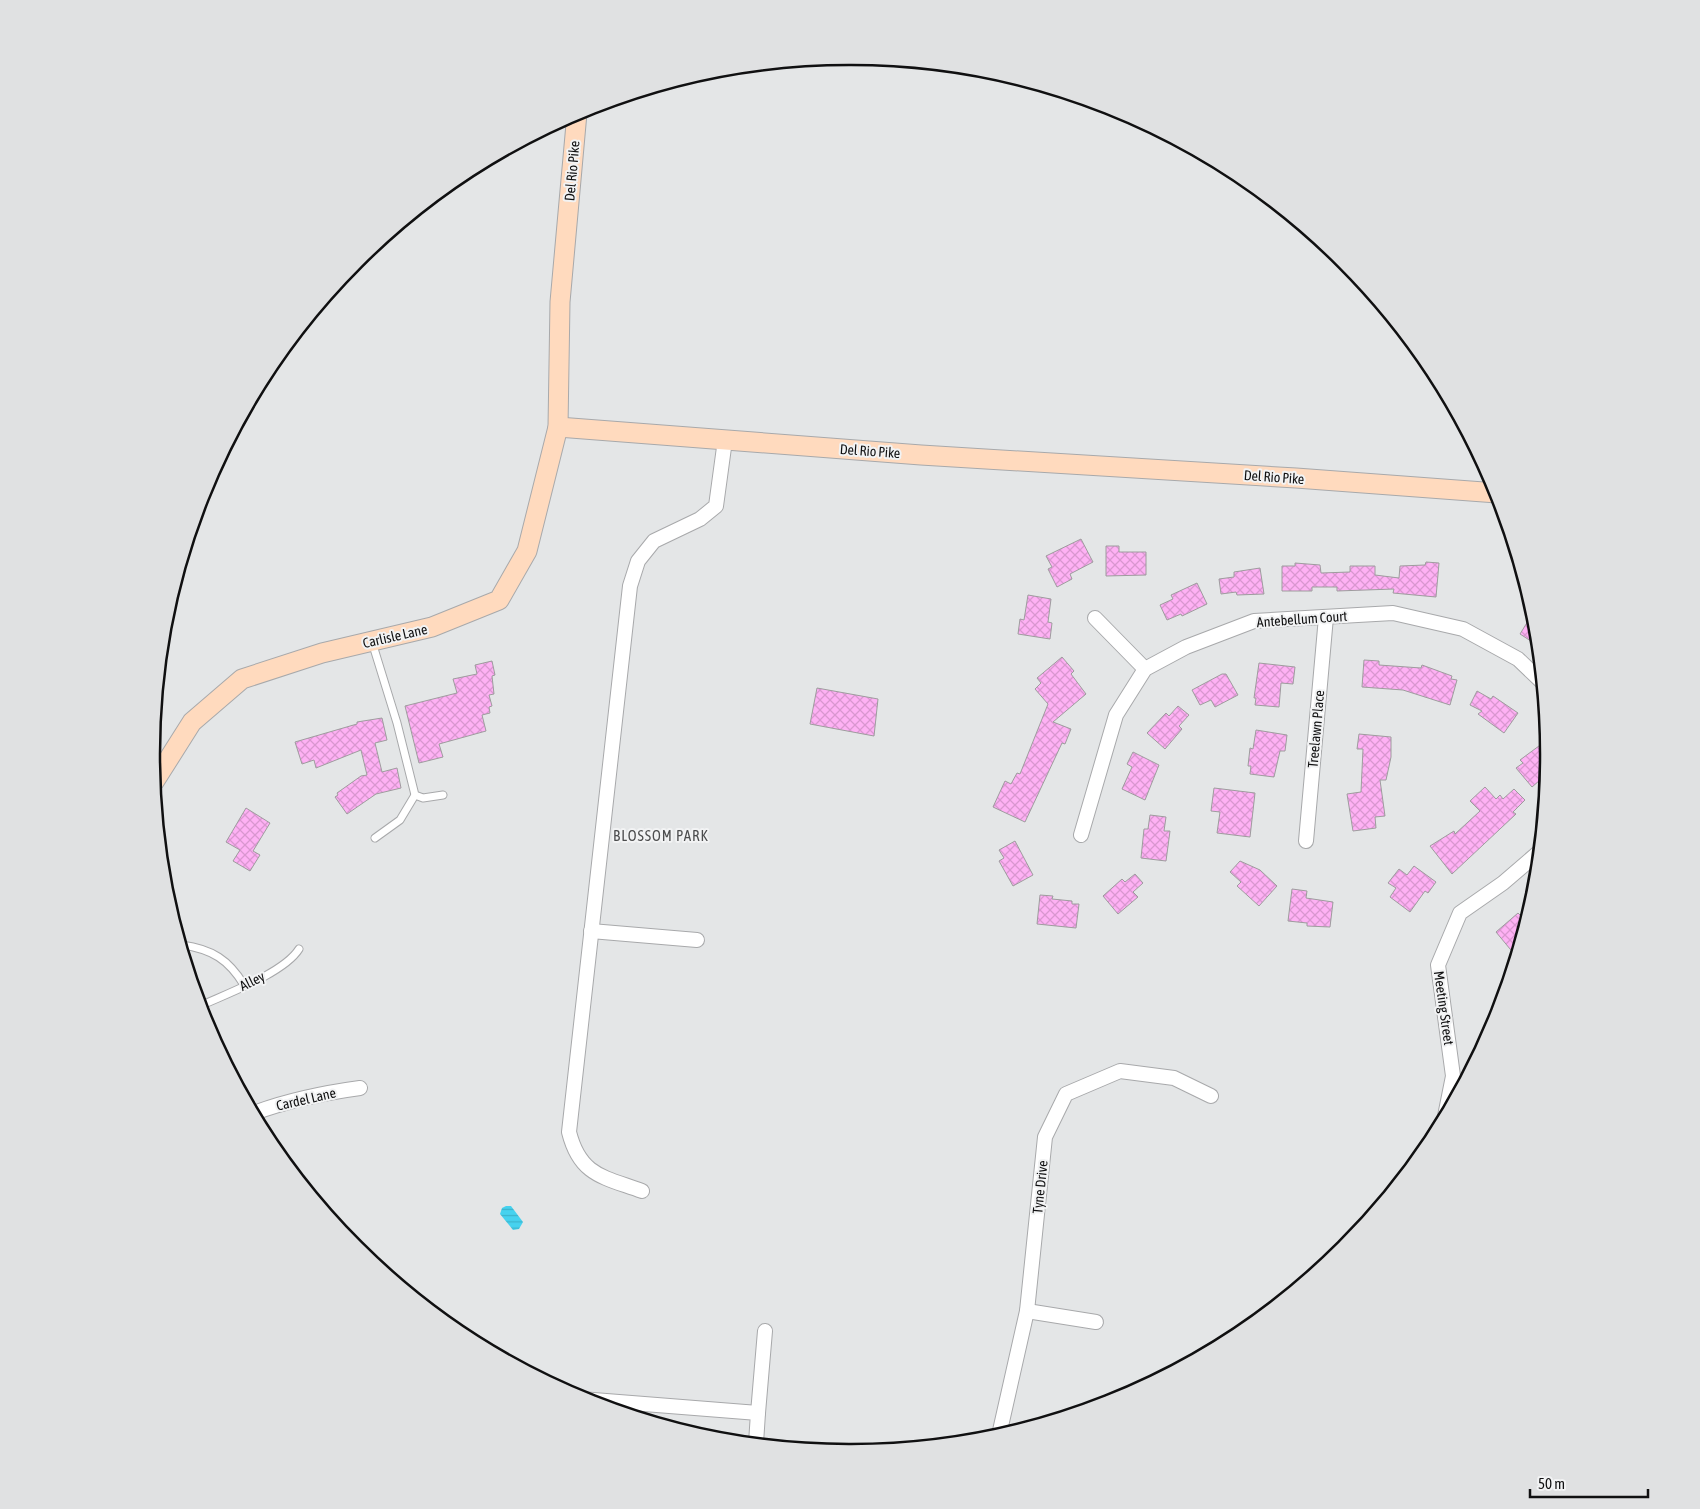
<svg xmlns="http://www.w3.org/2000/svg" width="1700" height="1509" viewBox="0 0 1700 1509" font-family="'Asap Condensed',sans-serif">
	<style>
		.water { fill: url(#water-rules) }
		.building { fill: url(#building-cross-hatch); stroke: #9e9c9e }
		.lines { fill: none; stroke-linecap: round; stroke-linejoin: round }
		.lane-casing { stroke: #a8a9ab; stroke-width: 9 }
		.street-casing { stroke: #a8a9ab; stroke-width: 16 }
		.secondary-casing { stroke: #a8a9ab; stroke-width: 21 }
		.lane { stroke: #fff; stroke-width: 7 }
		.street { stroke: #fff; stroke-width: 14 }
		.secondary { stroke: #ffdabe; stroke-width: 19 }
		.labels { text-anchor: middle; stroke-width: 4; stroke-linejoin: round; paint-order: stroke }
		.street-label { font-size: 14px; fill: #101011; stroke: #f2f3f4 }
		.neighbourhood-label { font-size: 15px; letter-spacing: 1px; fill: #4c4d4e; stroke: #f2f3f4 }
		.rim { fill: none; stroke: #101011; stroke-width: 2.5 }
	</style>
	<defs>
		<pattern id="water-rules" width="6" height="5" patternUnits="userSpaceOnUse" patternTransform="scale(1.25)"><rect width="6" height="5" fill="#46d2ef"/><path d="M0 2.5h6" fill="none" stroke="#3cb3cc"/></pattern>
		<pattern id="building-cross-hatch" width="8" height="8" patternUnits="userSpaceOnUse" patternTransform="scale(1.25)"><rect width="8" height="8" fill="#feb1f4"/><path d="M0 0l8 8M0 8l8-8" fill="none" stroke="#d997d0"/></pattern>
	</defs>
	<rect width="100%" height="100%" fill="#e4e6e7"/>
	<path class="water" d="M506 1206H511L523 1222 519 1229 513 1230 500 1214 502 1208Z"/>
	<g class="building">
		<path d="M1081 539 1093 562 1070 574 1072 579 1057 587 1048 569 1052 567 1046 556Z"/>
		<path d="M1106 546H1119V552H1146V575L1106 576Z"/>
		<path d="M1426 562 1439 563 1436 597 1393 593 1394 589 1337 591V587H1312V591H1282V566H1295V563L1320 565 1321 573 1350 572V566H1375V575L1399 578 1400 566 1425 565Z"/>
		<path d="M1260 568 1264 594 1237 595 1236 592 1221 594 1219 579 1234 577V572Z"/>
		<path d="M1197 583 1207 604 1182 616 1181 614 1167 620 1160 605 1173 599 1171 595Z"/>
		<path d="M1028 595 1051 599 1048 622 1052 623 1050 639 1018 634 1020 619 1024 620Z"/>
		<path d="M1533 613 1535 619 1537 645 1520 634Z"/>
		<path d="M1062 657 1074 671 1071 674 1086 694 1053 722 1071 729 1065 744 1062 743 1025 822 993 807 1005 781 1011 784 1017 773 1020 774 1048 704 1035 689 1041 683 1037 678Z"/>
		<path d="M1364 660 1379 661V665L1421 668 1422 665 1452 676 1451 679 1457 680 1450 705 1403 690 1362 687Z"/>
		<path d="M492 661 495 675 492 676 494 694 489 695 492 706 489 707 490 713 482 715 486 731 439 744 443 757 419 763 405 706 457 693 453 679 477 674 475 665Z"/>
		<path d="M1259 663 1295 667 1293 684 1281 683 1279 707 1255 705 1256 698H1254Z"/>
		<path d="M1222 674H1226L1238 695 1215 707 1211 700 1200 705 1192 690Z"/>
		<path d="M817 688 878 699 874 736 810 724Z"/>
		<path d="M1477 691 1491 699 1493 696 1518 713 1504 733 1478 714 1482 711 1470 705Z"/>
		<path d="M1178 706 1189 715 1179 726 1182 729 1165 749 1147 733 1166 713 1169 716Z"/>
		<path d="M382 718 387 740 375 743 382 772 397 768 401 788 376 794 347 814 335 797 338 795 337 793 361 776 367 775 361 750 316 768 314 760 302 764 295 742 357 724V722Z"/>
		<path d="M1256 730 1287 735 1285 751H1280L1274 777 1250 774 1251 766H1248L1250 748 1253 749Z"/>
		<path d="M1359 734 1391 737V757L1386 780H1380L1385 816 1375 817 1376 828 1353 831 1347 794 1361 792 1363 749H1357Z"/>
		<path d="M1547 740 1546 775 1532 787 1516 768 1523 763 1520 760Z"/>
		<path d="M1133 752 1159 765 1145 800 1122 789 1132 767 1127 764Z"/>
		<path d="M1485 787 1496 799 1500 795 1503 799 1514 789 1525 800 1513 812 1516 814 1452 874 1430 846 1454 831 1455 834 1480 811 1470 801Z"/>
		<path d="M1214 788 1255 793 1250 837 1217 833 1220 812 1211 811Z"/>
		<path d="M246 808 270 823 253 851 260 855 250 871 233 861 240 850 226 842Z"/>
		<path d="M1150 815 1166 817 1164 831H1170L1166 861 1141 858 1144 829H1148Z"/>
		<path d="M1015 841 1033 875 1013 886 999 861 1004 858 999 850Z"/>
		<path d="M1240 861 1260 870 1277 886 1259 906 1237 886 1241 882 1230 872Z"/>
		<path d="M1414 866 1436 882 1428 893 1425 891 1410 912 1390 897 1396 888 1388 883 1399 869 1407 875Z"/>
		<path d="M1135 874 1143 883 1133 892 1138 897 1118 914 1103 896 1122 879 1125 882Z"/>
		<path d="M1292 889 1307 891 1306 898 1333 902 1330 927 1307 926V923L1288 921Z"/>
		<path d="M1040 895 1053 896 1052 899 1072 901V904H1079L1076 928 1037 924Z"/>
		<path d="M1518 913 1526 921 1515 955 1496 932Z"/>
	</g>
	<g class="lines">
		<g class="lane-casing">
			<g id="lane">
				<path d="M372 642 397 723 415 795 423 798 443 795"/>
				<path d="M375 838 400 820 415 795"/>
				<path d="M182 945C212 949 229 960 244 985"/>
				<path d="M200 1006C226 994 284 973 299 949"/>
			</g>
		</g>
		<g class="street-casing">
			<g id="street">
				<path d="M1095 618 1145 669"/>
				<path d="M1081 835 1116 715 1145 669 1186 647 1254 621 1393 613 1463 629 1518 659 1541 681"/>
				<path d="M1306 841 1326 617"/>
				<path d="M591 931 697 940"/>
				<path d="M254 1113C289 1100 323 1093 360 1088"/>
				<path d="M1445 1116 1453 1076 1438 965 1460 913 1503 883 1539 852"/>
				<path d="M642 1191C604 1177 580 1176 569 1132L630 586 638 561 654 541 700 519 716 506 725 440"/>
				<path d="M1027 1311 1096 1322"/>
				<path d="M581 1399 758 1413 756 1443"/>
				<path d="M758 1413 765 1331"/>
				<path d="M999 1435 1027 1311 1045 1137 1066 1094 1120 1071 1174 1078 1211 1096"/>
			</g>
		</g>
		<g class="secondary-casing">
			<g id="secondary">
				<path d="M558 427 921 455 1296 478 1497 493"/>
				<path d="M154 782 192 722 242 679 322 653 432 627 499 600 527 551 558 427 560 302 577 113"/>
			</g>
		</g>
		<use href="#lane" class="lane"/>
		<use href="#street" class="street"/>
		<use href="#secondary" class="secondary"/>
	</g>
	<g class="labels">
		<g class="street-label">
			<text transform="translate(572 171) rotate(-85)" y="5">Del Rio Pike</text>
			<text transform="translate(870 451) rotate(4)" y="5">Del Rio Pike</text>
			<text transform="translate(1274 477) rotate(4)" y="5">Del Rio Pike</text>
			<text transform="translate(1302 619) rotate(-4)" y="5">Antebellum Court</text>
			<text transform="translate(395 636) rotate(-13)" y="5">Carlisle Lane</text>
			<text transform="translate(1316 729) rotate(-85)" y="5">Treelawn Place</text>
			<text transform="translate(252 981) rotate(-26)" y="5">Alley</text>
			<text transform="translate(1444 1008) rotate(82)" y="5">Meeting Street</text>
			<text transform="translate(306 1099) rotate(-13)" y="5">Cardel Lane</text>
			<text transform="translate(1040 1187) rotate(-84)" y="5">Tyne Drive</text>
		</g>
		<g class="neighbourhood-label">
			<text x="661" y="841">BLOSSOM PARK</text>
		</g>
	</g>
	<path d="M0 0H1700V1509H0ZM849 65H851A689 689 0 0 1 1540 754V755A689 689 0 0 1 851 1444H849A689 689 0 0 1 160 755V754A689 689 0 0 1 849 65Z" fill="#e0e1e2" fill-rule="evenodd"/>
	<path class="rim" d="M849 65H851A689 689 0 0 1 1540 754V755A689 689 0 0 1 851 1444H849A689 689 0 0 1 160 755V754A689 689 0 0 1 849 65Z"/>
	<path d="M1530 1489v8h118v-8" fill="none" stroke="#101011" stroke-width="2.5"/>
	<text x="1538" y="1489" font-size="15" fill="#101011" stroke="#f2f3f4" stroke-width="4" paint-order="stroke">50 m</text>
</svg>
